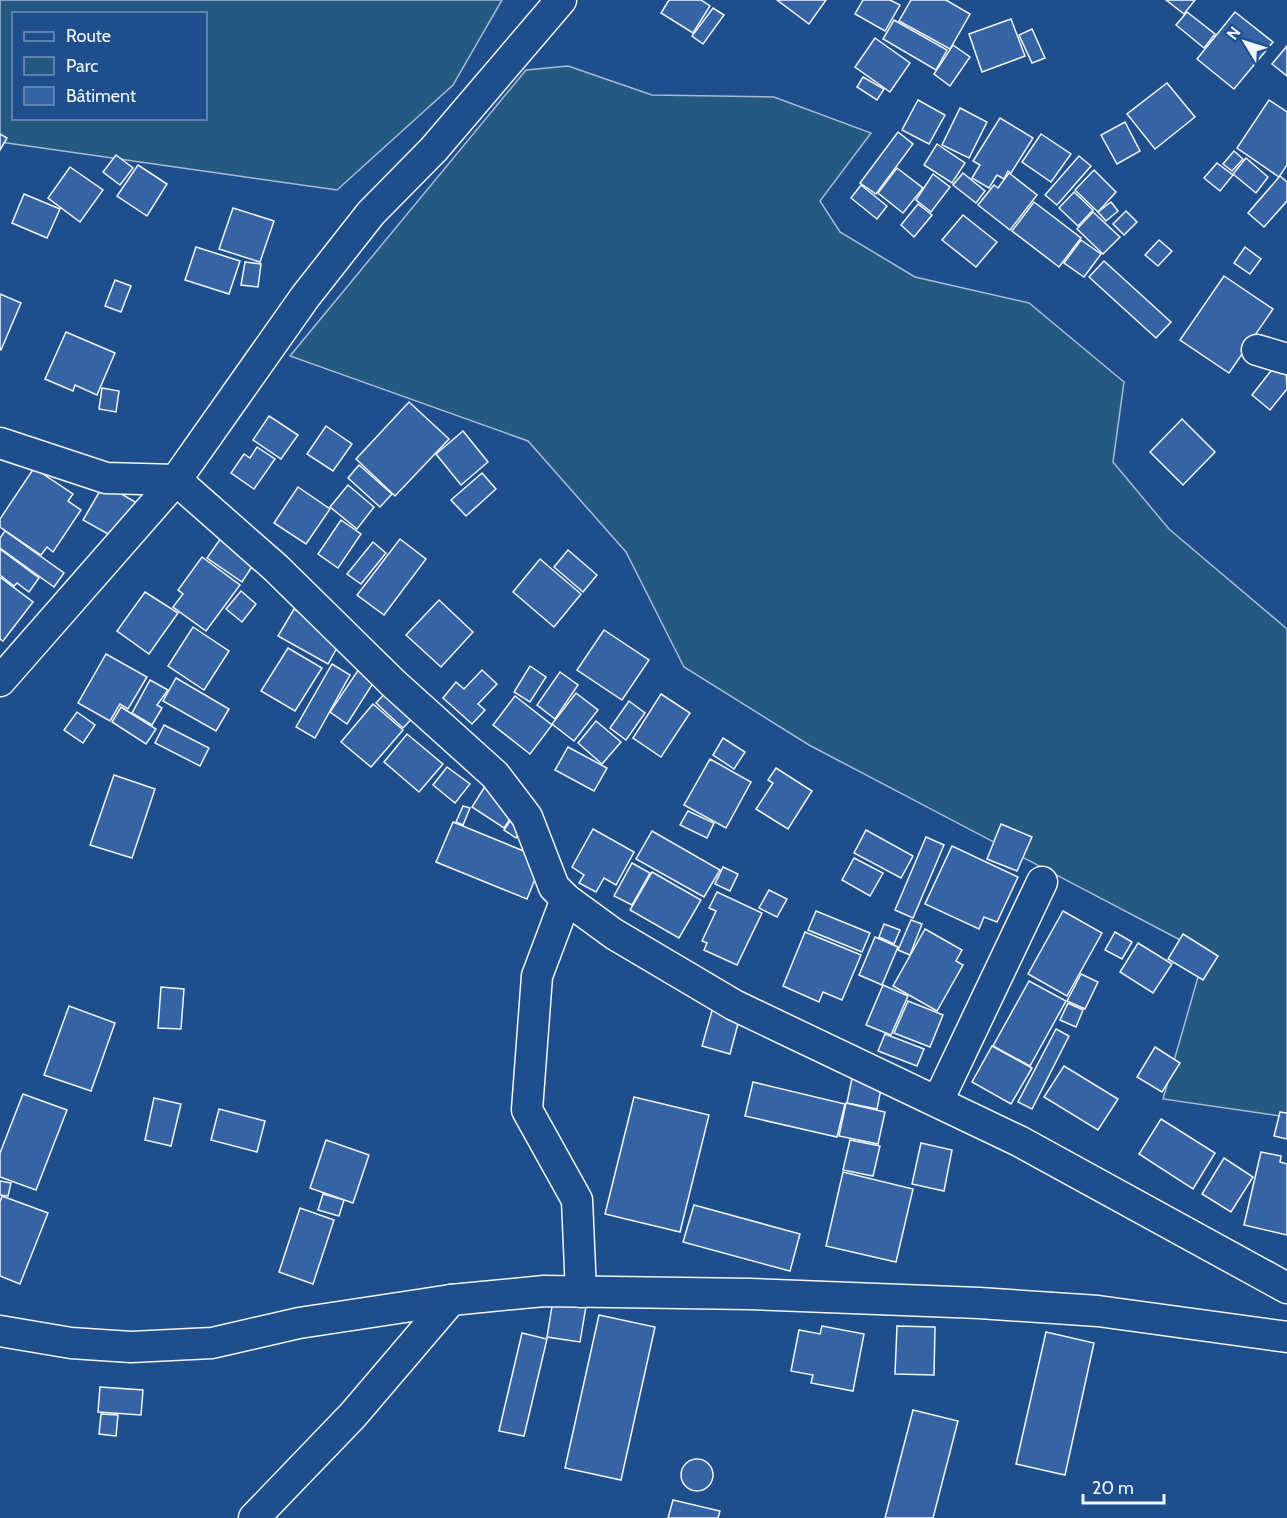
<svg xmlns="http://www.w3.org/2000/svg" width="1287" height="1518" viewBox="0 0 1287 1518" font-family="Cabin,sans-serif">
	<style>
		.green { fill: #245a82; stroke: #a8bbd7; stroke-width: 1.5; fill-rule: evenodd }
		.building { fill: #3563a3; stroke: #f2f6ff; stroke-width: 1.5 }
		.lines { fill: none; stroke-linecap: round; stroke-linejoin: round }
		.minor-casing { stroke: #f2f6ff; stroke-width: 33 }
		.minor { stroke: #1f4e8c; stroke-width: 30 }
	</style>
	<rect width="100%" height="100%" fill="#1f4e8c"/>
	<g class="green">
		<path d="M0 0H502L453 85 337 190 0 142ZM14 14H206V118H14Z"/>
		<path d="M568 66 652 95 774 97 871 133 820 201 840 232 915 277 1029 303 1124 382 1113 462 1169 529 1287 629V1117L1163 1099 1205 953 809 745 684 667 626 552 528 441 290 356 526 70Z"/>
	</g>
	<g class="building">
		<path d="M669 0H701L710 6 693 33 661 13Z"/>
		<path d="M777 0H826L809 24Z"/>
		<path d="M863 0H890L900 5 885 31 855 14Z"/>
		<path d="M911 0H946L970 14 950 49 899 21Z"/>
		<path d="M1166 0H1195L1184 14Z"/>
		<path d="M713 8 724 15 703 44 692 36Z"/>
		<path d="M1187 12 1215 34 1204 48 1176 25Z"/>
		<path d="M1235 12 1273 42 1234 89 1197 59Z"/>
		<path d="M1011 19 1025 56 982 72 969 34Z"/>
		<path d="M894 20 947 50 936 70 883 39Z"/>
		<path d="M1032 29 1045 58 1032 63 1019 35Z"/>
		<path d="M875 38 910 63 890 92 855 67Z"/>
		<path d="M953 45 970 57 950 86 934 74Z"/>
		<path d="M1287 46V76L1272 64Z"/>
		<path d="M863 77 884 89 877 100 857 87Z"/>
		<path d="M1167 83 1195 117 1155 149 1127 114Z"/>
		<path d="M918 100 945 115 929 144 902 130Z"/>
		<path d="M1269 100 1287 112V165L1279 177 1237 148Z"/>
		<path d="M960 108 987 122 969 158 942 145Z"/>
		<path d="M1000 118 1033 138 1011 173 1008 171 1004 179 997 175 989 188 972 178 980 165 973 161Z"/>
		<path d="M1125 122 1140 151 1117 164 1101 135Z"/>
		<path d="M898 132 913 144 876 194 860 183Z"/>
		<path d="M0 134 7 138 0 150Z"/>
		<path d="M1041 134 1071 154 1051 182 1022 162Z"/>
		<path d="M937 144 965 163 952 183 924 165Z"/>
		<path d="M1234 151 1243 159 1232 171 1223 164Z"/>
		<path d="M116 155 133 168 120 185 103 172Z"/>
		<path d="M1079 156 1091 166 1057 205 1045 195Z"/>
		<path d="M1246 158 1268 177 1256 193 1233 174Z"/>
		<path d="M1217 163 1233 175 1220 191 1204 178Z"/>
		<path d="M138 165 167 184 147 216 117 196Z"/>
		<path d="M70 167 103 190 80 222 48 198Z"/>
		<path d="M897 168 923 188 903 213 878 193Z"/>
		<path d="M1094 170 1116 192 1098 212 1075 190Z"/>
		<path d="M963 173 985 191 976 203 953 185Z"/>
		<path d="M1009 173 1037 195 1010 230 978 205 994 185 998 188Z"/>
		<path d="M933 174 950 187 931 212 916 200Z"/>
		<path d="M1280 176 1287 182V201L1264 227 1248 213Z"/>
		<path d="M861 185 887 206 877 219 851 198Z"/>
		<path d="M1074 192 1093 210 1078 226 1059 208Z"/>
		<path d="M24 194 60 209 47 238 12 223Z"/>
		<path d="M1034 202 1081 238 1059 267 1012 231Z"/>
		<path d="M1111 202 1118 211 1106 221 1098 212Z"/>
		<path d="M918 204 932 215 914 237 901 225Z"/>
		<path d="M233 208 274 221 260 262 219 249Z"/>
		<path d="M1126 211 1137 222 1124 235 1113 224Z"/>
		<path d="M1093 212 1120 237 1103 254 1077 229Z"/>
		<path d="M963 215 997 242 976 267 942 240Z"/>
		<path d="M1081 240 1101 254 1084 277 1064 263Z"/>
		<path d="M1159 240 1172 251 1158 266 1145 255Z"/>
		<path d="M196 247 240 261 229 294 185 280Z"/>
		<path d="M1245 247 1261 259 1250 274 1234 263Z"/>
		<path d="M1104 261 1171 322 1156 338 1089 277Z"/>
		<path d="M245 262 261 264 258 287 241 285Z"/>
		<path d="M1224 276 1273 309 1229 373 1180 340Z"/>
		<path d="M115 280 131 286 121 312 105 306Z"/>
		<path d="M0 294 21 303 1 350 0 349Z"/>
		<path d="M66 332 115 353 97 395 75 385 73 391 45 379Z"/>
		<path d="M1285 353 1287 389 1270 410 1252 395Z"/>
		<path d="M102 388 119 391 116 412 99 409Z"/>
		<path d="M409 402 449 439 395 496 356 459Z"/>
		<path d="M269 416 298 435 281 459 253 440Z"/>
		<path d="M1182 419 1215 452 1183 485 1150 452Z"/>
		<path d="M326 426 352 444 333 471 307 454Z"/>
		<path d="M463 431 488 462 461 485 436 454Z"/>
		<path d="M257 447 275 459 254 489 231 473 244 454 250 458Z"/>
		<path d="M359 465 392 494 380 507 348 478Z"/>
		<path d="M34 468 73 494 68 501 81 510 53 552 47 547 41 555 0 527V519Z"/>
		<path d="M482 473 496 489 466 516 451 500Z"/>
		<path d="M104 484 137 503 117 539 83 520Z"/>
		<path d="M348 485 374 507 357 529 330 507Z"/>
		<path d="M298 487 330 509 306 544 274 523Z"/>
		<path d="M341 520 361 534 338 568 318 554Z"/>
		<path d="M5 531 64 573 54 587 0 548V538Z"/>
		<path d="M221 538 255 562 242 582 207 558Z"/>
		<path d="M400 539 426 559 384 615 357 595Z"/>
		<path d="M373 542 386 553 361 584 347 574Z"/>
		<path d="M0 549 39 578 29 592 17 583 14 586 0 575Z"/>
		<path d="M568 550 597 575 583 592 554 567Z"/>
		<path d="M202 557 240 585 206 631 173 607 183 594 178 590Z"/>
		<path d="M540 559 581 594 554 627 513 592Z"/>
		<path d="M0 577 33 602 3 641 0 639Z"/>
		<path d="M241 591 256 604 242 622 226 609Z"/>
		<path d="M145 592 178 613 149 654 117 631Z"/>
		<path d="M439 600 473 632 441 667 406 635Z"/>
		<path d="M294 609 343 637 328 664 278 636Z"/>
		<path d="M193 627 229 651 204 690 168 666Z"/>
		<path d="M604 630 649 660 622 700 577 670Z"/>
		<path d="M288 648 322 668 295 711 261 691Z"/>
		<path d="M106 654 147 677 128 709 120 704 110 721 78 703Z"/>
		<path d="M332 664 350 675 315 738 296 727Z"/>
		<path d="M361 666 377 677 347 724 330 712Z"/>
		<path d="M530 666 546 677 530 702 514 692Z"/>
		<path d="M482 670 497 684 478 704 485 710 472 724 443 698 456 682 464 689Z"/>
		<path d="M560 672 578 685 555 719 537 705Z"/>
		<path d="M176 678 229 709 216 731 163 701Z"/>
		<path d="M150 680 168 690 157 705 162 708 152 725 132 713Z"/>
		<path d="M397 681 424 706 403 728 376 703Z"/>
		<path d="M576 693 598 710 574 741 552 724Z"/>
		<path d="M661 694 690 713 661 757 633 738Z"/>
		<path d="M515 696 552 725 530 754 493 725Z"/>
		<path d="M629 701 645 713 626 740 610 728Z"/>
		<path d="M373 704 403 730 371 767 341 742Z"/>
		<path d="M121 707 156 729 146 744 112 722Z"/>
		<path d="M77 712 95 725 83 743 64 730Z"/>
		<path d="M596 721 621 742 602 764 578 743Z"/>
		<path d="M164 725 209 748 200 766 155 743Z"/>
		<path d="M407 734 443 764 419 792 384 762Z"/>
		<path d="M723 738 745 752 734 769 713 755Z"/>
		<path d="M568 747 607 768 594 791 555 770Z"/>
		<path d="M710 759 751 782 726 828 684 805Z"/>
		<path d="M447 767 470 784 455 803 433 785Z"/>
		<path d="M776 768 812 791 788 829 756 809 773 783 768 780Z"/>
		<path d="M114 775 155 789 132 858 90 845Z"/>
		<path d="M489 780 522 802 504 828 472 807Z"/>
		<path d="M463 806 470 808 463 825 456 822Z"/>
		<path d="M688 811 714 823 707 838 680 825Z"/>
		<path d="M515 814 527 821 516 838 504 830Z"/>
		<path d="M453 822 543 859 527 899 436 862Z"/>
		<path d="M1001 824 1032 837 1017 871 987 859Z"/>
		<path d="M593 829 634 852 616 885 604 878 596 892 579 883 584 875 572 867Z"/>
		<path d="M866 830 913 856 901 878 854 853Z"/>
		<path d="M652 831 720 870 704 897 636 859Z"/>
		<path d="M926 837 944 845 913 918 895 910Z"/>
		<path d="M952 846 1018 877 997 922 984 917 979 929 925 904Z"/>
		<path d="M854 858 883 873 870 896 842 880Z"/>
		<path d="M632 863 650 873 632 905 614 896Z"/>
		<path d="M723 867 738 874 730 891 715 884Z"/>
		<path d="M652 872 701 900 679 938 630 910Z"/>
		<path d="M769 890 787 899 777 917 759 908Z"/>
		<path d="M717 892 762 913 737 965 704 950 707 943 702 941 716 911 709 908Z"/>
		<path d="M816 911 870 933 862 952 808 930Z"/>
		<path d="M1063 911 1102 933 1067 996 1028 974Z"/>
		<path d="M911 920 922 924 910 955 898 950Z"/>
		<path d="M884 924 900 930 894 944 879 937Z"/>
		<path d="M925 929 962 950 956 961 963 965 937 1011 893 986Z"/>
		<path d="M805 932 861 955 842 1000 823 992 819 1002 783 986Z"/>
		<path d="M1115 932 1132 942 1122 959 1105 950Z"/>
		<path d="M1183 934 1218 956 1203 980 1168 959Z"/>
		<path d="M875 937 898 947 882 985 859 975Z"/>
		<path d="M1138 943 1172 964 1153 993 1120 972Z"/>
		<path d="M1081 974 1098 982 1085 1009 1067 1001Z"/>
		<path d="M1029 981 1066 1001 1030 1066 993 1046Z"/>
		<path d="M883 985 908 996 891 1035 866 1025Z"/>
		<path d="M161 987 184 989 181 1029 158 1028Z"/>
		<path d="M717 993 744 1001 730 1054 702 1046Z"/>
		<path d="M908 1001 943 1015 930 1047 894 1033Z"/>
		<path d="M1068 1003 1083 1010 1076 1027 1060 1020Z"/>
		<path d="M69 1006 115 1023 91 1091 44 1075Z"/>
		<path d="M1056 1029 1069 1036 1032 1109 1018 1102Z"/>
		<path d="M885 1034 924 1049 917 1066 878 1051Z"/>
		<path d="M992 1046 1032 1068 1011 1104 972 1082Z"/>
		<path d="M1155 1047 1180 1063 1162 1092 1137 1077Z"/>
		<path d="M1064 1066 1118 1099 1098 1130 1044 1097Z"/>
		<path d="M852 1078 882 1084 877 1109 847 1103Z"/>
		<path d="M753 1082 845 1104 837 1137 745 1116Z"/>
		<path d="M23 1094 67 1110 36 1190 0 1177V1153Z"/>
		<path d="M634 1097 709 1115 680 1232 605 1214Z"/>
		<path d="M154 1098 181 1104 171 1146 145 1140Z"/>
		<path d="M846 1103 885 1112 878 1144 839 1136Z"/>
		<path d="M219 1109 265 1121 257 1152 211 1140Z"/>
		<path d="M1280 1112 1287 1113V1139L1274 1136Z"/>
		<path d="M1161 1119 1215 1153 1193 1189 1139 1154Z"/>
		<path d="M326 1140 369 1155 353 1203 310 1188Z"/>
		<path d="M850 1140 880 1146 873 1176 843 1170Z"/>
		<path d="M921 1143 952 1150 944 1191 912 1184Z"/>
		<path d="M1261 1152 1281 1156 1280 1162 1287 1164V1235L1244 1225Z"/>
		<path d="M1224 1158 1253 1177 1231 1212 1202 1194Z"/>
		<path d="M843 1172 913 1189 896 1262 826 1246Z"/>
		<path d="M0 1181 11 1183 8 1196 0 1195Z"/>
		<path d="M323 1194 344 1200 339 1216 318 1210Z"/>
		<path d="M2 1196 48 1213 20 1284 0 1276V1202Z"/>
		<path d="M694 1205 800 1234 790 1271 683 1242Z"/>
		<path d="M300 1208 334 1220 313 1284 279 1272Z"/>
		<path d="M553 1300 586 1306 580 1342 547 1337Z"/>
		<path d="M599 1315 655 1327 621 1480 565 1468Z"/>
		<path d="M822 1326 864 1334 853 1391 811 1383 813 1375 791 1371 799 1330 820 1334Z"/>
		<path d="M897 1326 935 1327 934 1375 895 1374Z"/>
		<path d="M1046 1332 1094 1343 1065 1475 1016 1464Z"/>
		<path d="M522 1333 547 1339 524 1436 499 1431Z"/>
		<path d="M100 1387 143 1390 141 1415 98 1412Z"/>
		<path d="M913 1410 958 1421 933 1518H885Z"/>
		<path d="M101 1414 118 1415 116 1436 99 1434Z"/>
		<circle cx="697" cy="1475" r="16"/>
		<path d="M673 1500 720 1511 718 1518H668Z"/>
	</g>
	<g class="lines">
		<g class="minor-casing">
			<g id="minor">
				<path d="M561 0 434 149 371 213 305 297 176 480 276 568 393 683 495 775 527 817 554 887 566 899 614 934 734 1005 1019 1141 1287 1288"/>
				<path d="M1257 350 1287 359"/>
				<path d="M0 443 106 478 176 480"/>
				<path d="M0 681 176 480"/>
				<path d="M566 899 537 976 527 1110 577 1200 581 1292"/>
				<path d="M938 1101 1042 882"/>
				<path d="M0 1331 71 1343 131 1347 212 1343 299 1323 451 1300 544 1291 750 1294 979 1303 1098 1311 1287 1337"/>
				<path d="M254 1518 353 1415 451 1300"/>
			</g>
		</g>
		<use href="#minor" class="minor"/>
	</g>
	<rect x="12" y="12" width="195" height="108" fill="#1f4e8c" stroke="#7391ba" stroke-width="1.5"/>
	<rect x="24" y="32" width="30" height="9" fill="#1f4e8c" stroke="#7391ba" stroke-width="1.5"/>
	<text x="66" y="42" font-size="18" fill="#f2f6ff">Route</text>
	<rect x="24" y="57" width="30" height="18" fill="#245a82" stroke="#7391ba" stroke-width="1.5"/>
	<text x="66" y="72" font-size="18" fill="#f2f6ff">Parc</text>
	<rect x="24" y="87" width="30" height="18" fill="#3563a3" stroke="#7391ba" stroke-width="1.5"/>
	<text x="66" y="102" font-size="18" fill="#f2f6ff">Bâtiment</text>
	<g transform="translate(1245 42) rotate(308)" stroke="#1f4e8c" stroke-width="4.5" paint-order="stroke">
	<path d="M0-4.5L10 22L0 15L-10 22Z" fill="#f2f6ff"/>
	<text y="-9" font-size="16" font-weight="bold" text-anchor="middle" fill="#f2f6ff">N</text>
	</g>
	<path d="M1083 1494v9h81v-9" fill="none" stroke="#f2f6ff" stroke-width="3"/>
	<text x="1092" y="1494" font-size="18" fill="#f2f6ff" stroke="#1f4e8c" stroke-width="4.5" paint-order="stroke">20 m</text>
</svg>
